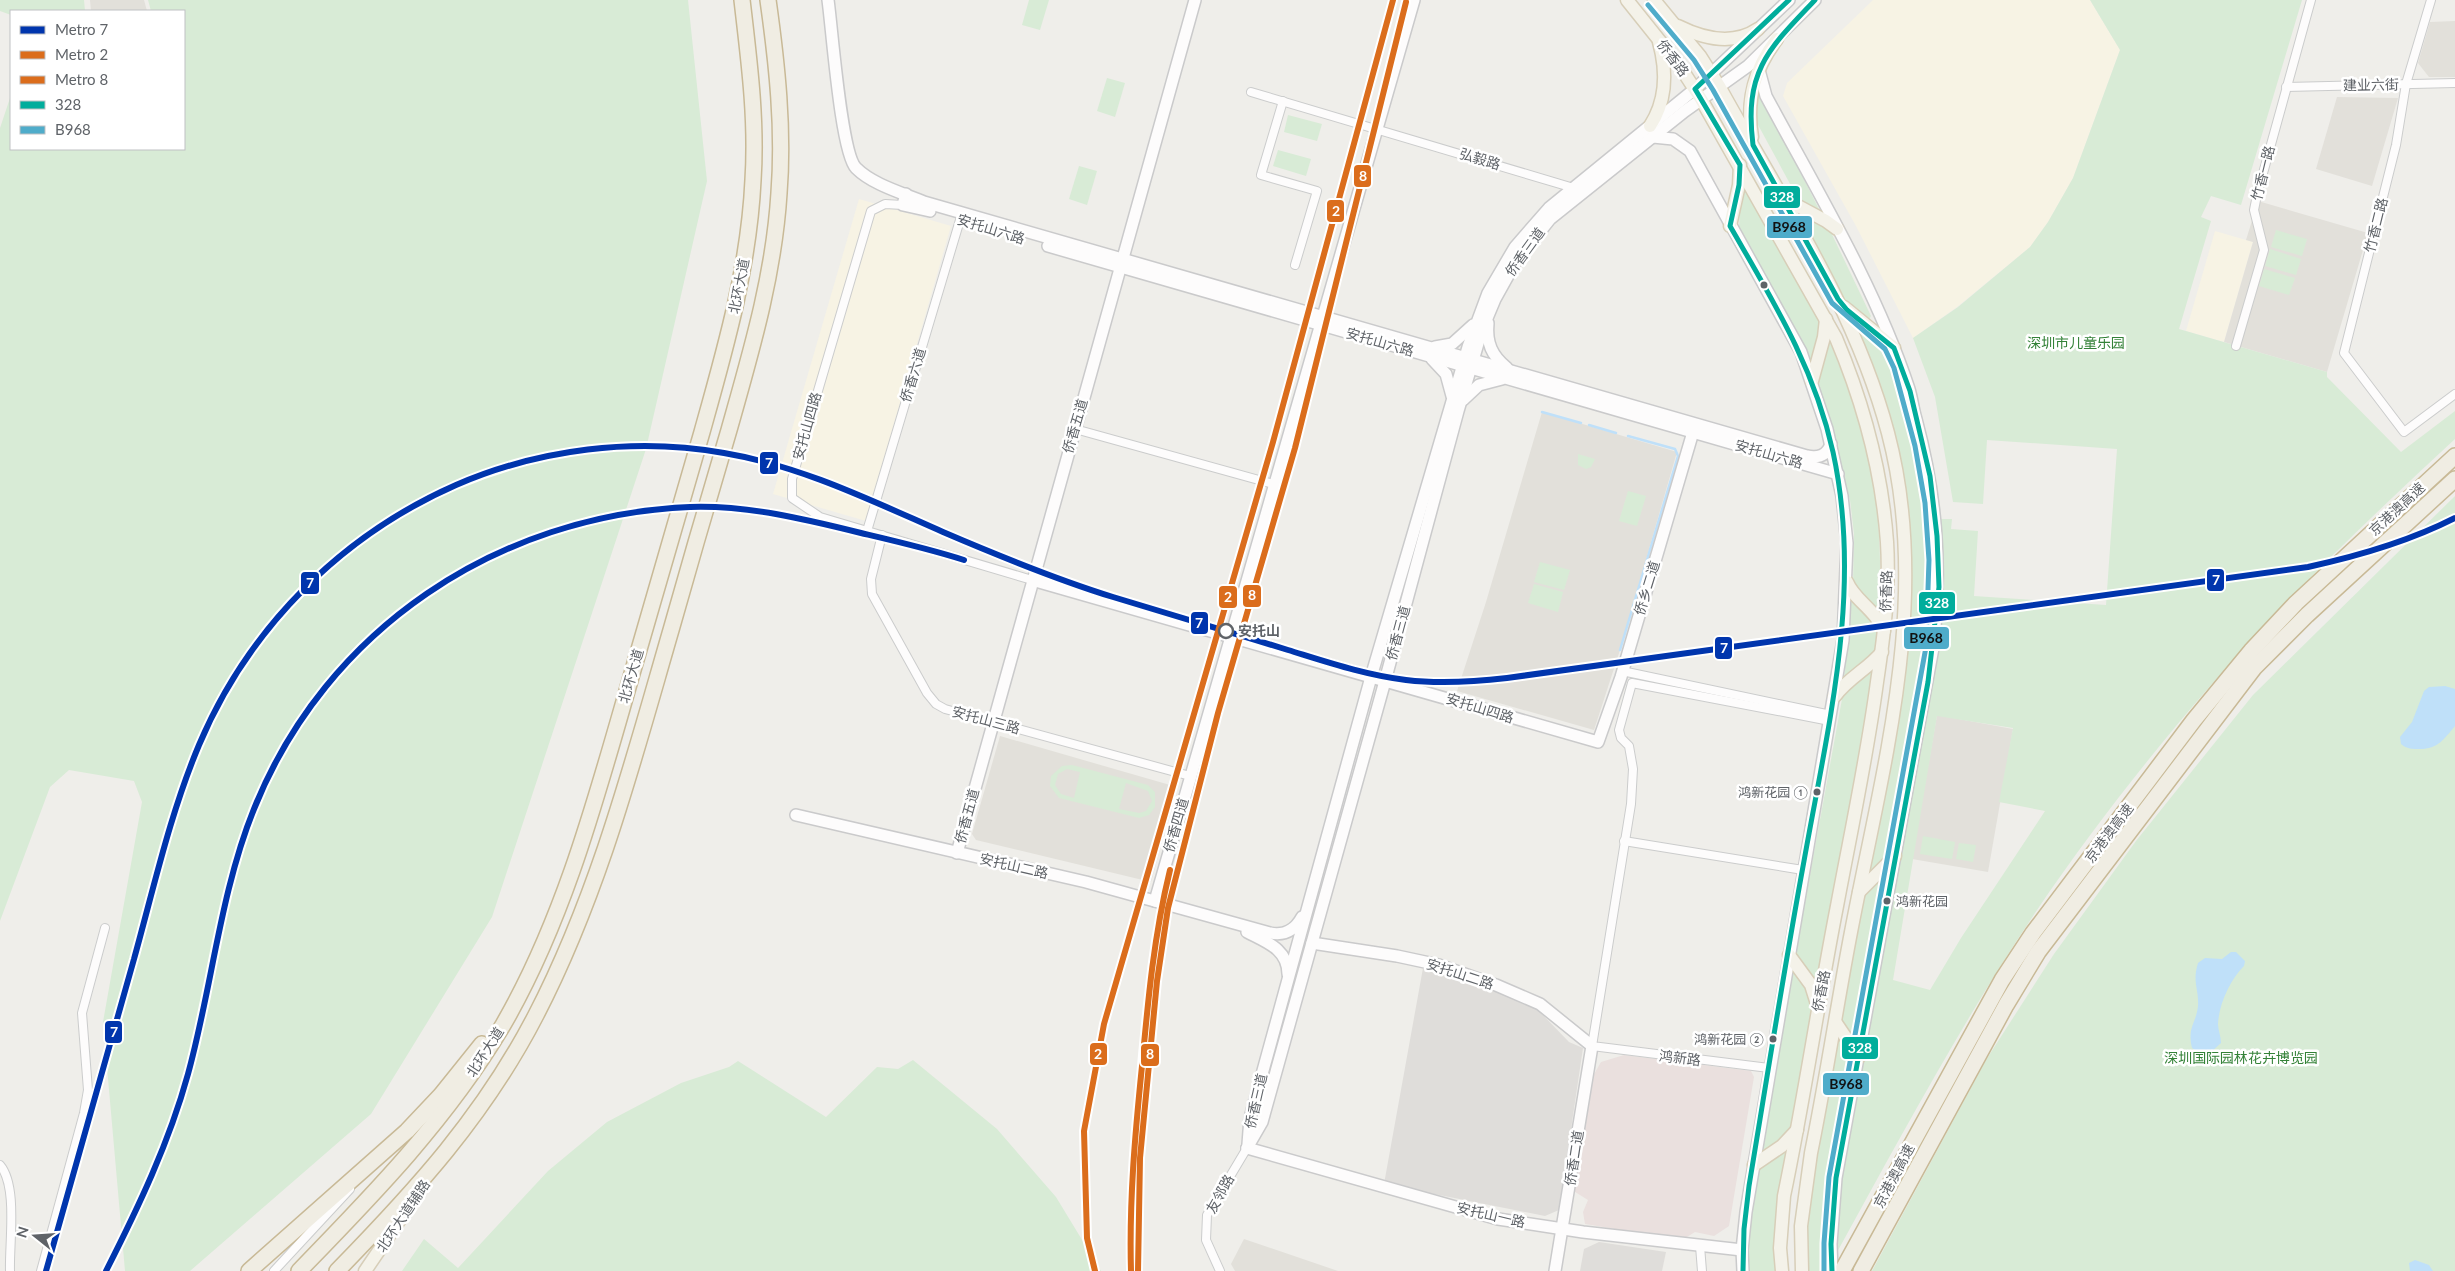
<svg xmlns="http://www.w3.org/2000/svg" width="2455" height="1271" viewBox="0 0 2455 1271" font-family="Lato,'Noto Sans SC',sans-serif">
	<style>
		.commercial { fill: #f7f3e4 }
		.industrial { fill: #dfddda }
		.education { fill: #e2e0da }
		.medical { fill: #eae0de }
		.green { fill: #d8ebd6; fill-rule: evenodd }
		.water { fill: #bfe0f9 }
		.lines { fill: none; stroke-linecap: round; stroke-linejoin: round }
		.stream { stroke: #bfe0f9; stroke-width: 2.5 }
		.street-casing { stroke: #cbcccc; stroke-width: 10 }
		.secondary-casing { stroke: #cacacb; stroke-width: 14 }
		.primary-casing { stroke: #d7ceb8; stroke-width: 15 }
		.highway-casing { stroke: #c8b996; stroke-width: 18 }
		.street { stroke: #fdfcfc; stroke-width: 8 }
		.secondary { stroke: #fdfcfc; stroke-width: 11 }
		.primary { stroke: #f4f2e9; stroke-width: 12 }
		.highway { stroke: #f0ede3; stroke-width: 15 }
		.bus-1-casing { stroke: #fff; stroke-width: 9 }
		.bus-2-casing { stroke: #fff; stroke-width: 9 }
		.bus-1 { stroke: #01ad9c; stroke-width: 5 }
		.bus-2 { stroke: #4facca; stroke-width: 5 }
		.metro-1-casing { stroke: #fff; stroke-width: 10 }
		.metro-2-casing { stroke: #fff; stroke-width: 10 }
		.metro-3-casing { stroke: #fff; stroke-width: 10 }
		.metro-1 { stroke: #0035ad; stroke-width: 6 }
		.metro-2 { stroke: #db6d1c; stroke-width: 6 }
		.metro-3 { stroke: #db6d1c; stroke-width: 6 }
		.bus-dot { fill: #5f6368; stroke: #fff; stroke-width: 2 }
		.stop-dot { fill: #fff; stroke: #5f6368; stroke-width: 2.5 }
		.labels { text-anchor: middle; stroke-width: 5; stroke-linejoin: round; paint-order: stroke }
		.bus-label { font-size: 13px; fill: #5f6368; stroke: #fff; text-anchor: end }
		.street-label { font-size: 14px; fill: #5f6368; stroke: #fff }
		.park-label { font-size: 14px; fill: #348238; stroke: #fff }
		.stop-label { font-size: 14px; font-weight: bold; fill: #5f6368; stroke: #fff; text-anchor: start }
		.line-badge { stroke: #fff; stroke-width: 2 }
		.badge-label { font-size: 14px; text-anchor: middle; font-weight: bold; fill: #fff }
		.pale-badge-label { font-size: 14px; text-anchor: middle; font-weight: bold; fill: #111 }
	</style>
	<rect width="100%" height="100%" fill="#efeeea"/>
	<g class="commercial">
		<path d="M1873 0H2090L2120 50 2073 178 2048 222 2030 247 1957 307 1913 338 1856 226 1783 96 1787 83Z"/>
		<path d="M859 199 951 226 866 521 773 494Z"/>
		<path d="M2215 231 2253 242 2224 342 2186 331Z"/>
	</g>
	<g class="industrial">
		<path d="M1423 968 1494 991 1537 1009 1569 1042 1583 1048 1559 1210 1545 1216 1384 1184Z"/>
		<path d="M1599 1242 1666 1252 1662 1271H1580L1584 1249Z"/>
	</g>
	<g class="education">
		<path d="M90 0H144L147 11H91Z"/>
		<path d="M2455 21V77H2429L2418 63 2430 22Z"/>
		<path d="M2337 97 2398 98 2372 186 2316 169Z"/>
		<path d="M2258 201 2368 233 2327 372 2224 342 2253 242 2246 240Z"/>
		<path d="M1542 412 1677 452 1620 650 1594 730 1457 691 1486 602Z"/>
		<path d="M1937 715 2013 729 1988 872 1912 859Z"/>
		<path d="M1000 736 1177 787 1151 882 976 840 972 834Z"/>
		<path d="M1244 1239 1338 1271H1235L1231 1264Z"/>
	</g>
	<path class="medical" d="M1624 1055 1751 1071 1754 1077 1729 1226 1714 1236 1695 1232 1682 1240 1585 1224 1583 1212 1588 1200 1572 1190 1589 1083 1601 1062Z"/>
	<g class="green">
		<path d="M0 0H84L85 11H11V15L0 11Z"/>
		<path d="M148 0H688L707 181 646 449 492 917 371 1114 190 1271H125L103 1022 142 802 134 781 69 770 50 787 0 921V128L11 95V149H184V11H151Z"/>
		<path d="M1029 0H1049L1040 30 1022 25Z"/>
		<path d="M2090 0H2302L2241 205 2211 196 2201 217 2211 221 2179 329 2327 372V377L2401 452 2455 411V439C2397 493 2339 547 2284 605 2196 697 2109 804 2037 910 1963 1020 1900 1138 1836 1254L1835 1240 1842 1168 1941 603 1942 547 1939 519H1952L1951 529 1978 531 1974 596 2106 605 2117 449 1987 440 1983 504 1953 502 1935 397 1913 338 1958 307 2030 247 2048 222 2073 178 2120 50ZM1937 716 2013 728 1999 802 2045 811 1961 938 1930 990 1893 980Z"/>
		<path d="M1107 78 1125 83 1115 117 1097 111Z"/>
		<path d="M1759 84 1765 103 1820 211 1801 204 1757 123 1756 87Z"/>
		<path d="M1288 115 1322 124 1317 141 1284 132Z"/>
		<path d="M1278 150 1311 159 1306 176 1273 166Z"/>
		<path d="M1079 166 1097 171 1087 205 1069 199Z"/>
		<path d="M1741 182 1820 322 1823 331 1812 366 1739 228Z"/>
		<path d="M1799 212 1828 226 1871 316 1868 321 1849 309Z"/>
		<path d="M2276 230 2307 239 2302 256 2271 247Z"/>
		<path d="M2270 249 2301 259 2296 275 2265 266Z"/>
		<path d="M2264 269 2295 278 2289 295 2259 286Z"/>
		<path d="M1853 321 1887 345 1896 364 1918 440 1933 538 1931 631 1894 852 1867 877C1895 731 1933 592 1897 443 1887 401 1869 361 1853 321Z"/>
		<path d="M1829 340C1845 379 1861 419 1870 460 1880 511 1881 562 1880 613L1853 584 1854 534 1850 500 1817 376Z"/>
		<path d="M1578 454 1595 459 1591 467 1586 469 1578 465Z"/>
		<path d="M1628 491 1646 496 1637 526 1619 521Z"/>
		<path d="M2455 496V1271H1872L1986 1060 2054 954 2136 841 2253 695Z"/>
		<path d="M1540 562 1570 570 1564 590 1534 582Z"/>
		<path d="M1534 584 1563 592 1558 612 1528 603Z"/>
		<path d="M1851 600 1857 603 1878 623 1877 653 1844 678Z"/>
		<path d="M1877 665 1817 987 1795 957 1844 688Z"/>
		<path d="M1072 765 1148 785 1155 792V807L1149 815 1139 818 1059 798 1050 786 1051 776 1062 766ZM1067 769 1080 772 1074 798 1061 794 1055 785 1058 774ZM1126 783 1148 791 1152 801 1146 811 1139 813 1119 809Z"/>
		<path d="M1923 836 1955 842 1952 859 1920 854Z"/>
		<path d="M1959 843 1976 845 1973 862 1956 859Z"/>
		<path d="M1890 868 1859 1047 1841 1023 1865 888Z"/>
		<path d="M1791 969 1806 983 1814 1004 1790 1132 1758 1158Z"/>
		<path d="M1839 1033 1856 1058 1827 1271H1808L1805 1236 1813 1175Z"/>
		<path d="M913 1060 997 1129 1056 1197 1101 1271H402L424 1239 458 1268 548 1171 607 1122 681 1083 729 1067 738 1061 826 1117 877 1067 898 1069Z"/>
		<path d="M1787 1146 1778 1201 1775 1271H1748V1237L1756 1173 1760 1167Z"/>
	</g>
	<g class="water">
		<path d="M2445 686 2455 689V726C2444 739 2438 749 2420 749 2412 749 2407 749 2401 744L2400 737 2412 722 2424 691 2429 687Z"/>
		<path d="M2231 952H2236L2245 961 2244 966C2230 980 2219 1004 2218 1024 2218 1030 2221 1036 2221 1043L2210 1053 2198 1052 2192 1048C2187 1027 2196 1024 2198 1006 2199 989 2192 982 2198 963L2205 958 2222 959Z"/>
		<path d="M2415 1260 2429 1265 2433 1271H2410L2409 1263Z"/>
	</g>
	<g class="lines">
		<g class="stream">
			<path d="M1542 412 1581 423"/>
			<path d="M1589 425 1616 433"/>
			<path d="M1620 650 1678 456 1675 449 1628 436"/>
		</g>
		<g class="street-casing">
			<g id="street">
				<path d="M2431 0 2406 84 2396 145 2344 353 2404 432 2455 394"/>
				<path d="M2286 87 2455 83"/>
				<path d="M1251 92 1577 189"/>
				<path d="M1283 101 1261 175 1317 191 1295 265"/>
				<path d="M903 205 885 204 871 211 792 479V498L820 517 1032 580"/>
				<path d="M2236 346 2264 250 2254 210 2257 195 2311 0"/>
				<path d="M1075 429 1273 484"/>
				<path d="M867 531 960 220"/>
				<path d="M882 535 871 579 872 594 927 693 936 704 945 709 1190 776"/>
				<path d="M1622 671 1831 715"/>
				<path d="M1624 841 1803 870"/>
				<path d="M1769 1068 1592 1046 1631 804 1633 769 1629 746 1621 738 1619 730 1632 683 1830 721"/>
				<path d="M0 1165C18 1186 9 1243 10 1271"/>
				<path d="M1700 1246 1702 1271"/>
				<path d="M41 1271 84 1113 88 1090 82 1013 105 928"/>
				<path d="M274 1271 350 1189"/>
				<path d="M1220 1271 1206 1240 1207 1215 1247 1148"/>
			</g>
		</g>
		<g class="secondary-casing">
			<g id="secondary">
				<path d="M828 0C832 28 841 153 856 168 873 185 903 193 924 202L1807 456C1818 458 1827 456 1831 444"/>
				<path d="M1759 70 1766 96C1817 191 1875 286 1909 389 1912 399 1913 409 1916 419 1937 497 1942 568 1933 648L1836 1178 1831 1244 1832 1271"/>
				<path d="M1653 137 1673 139 1690 151 1801 352 1827 429 1842 496 1847 543 1843 640 1746 1212 1742 1250 1743 1271"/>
				<path d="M906 194 903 205 930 211"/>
				<path d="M1048 246 1838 474"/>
				<path d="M1488 323C1486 343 1492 356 1507 368"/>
				<path d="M1435 347 1452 344 1473 325"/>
				<path d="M1432 359 1446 374 1452 396"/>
				<path d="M1463 400 1479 385 1502 379"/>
				<path d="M1032 580 1598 742 1621 677 1693 432"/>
				<path d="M796 815 1086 882 1270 933C1285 936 1295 930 1302 917"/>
				<path d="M957 853 1195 0"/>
				<path d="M1155 901 1414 0"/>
				<path d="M1247 932C1266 942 1288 949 1288 974"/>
				<path d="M1312 943 1397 956 1439 965 1496 985 1540 1004 1592 1046 1555 1271"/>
				<path d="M1248 1144 1250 1118 1371 677 1468 347 1488 293 1515 247 1549 208 1695 89 1789 0"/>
				<path d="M1247 1148 1262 1122 1385 681 1458 411 1482 330 1495 299 1515 263 1550 219 1685 111 1748 66 1815 0"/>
				<path d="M1247 1148 1498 1219 1583 1232 1742 1250"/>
			</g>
		</g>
		<g class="primary-casing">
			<g id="primary">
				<path d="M1627 0 1679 65 1701 99 1836 338C1863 402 1882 472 1887 542 1890 589 1884 635 1877 682 1867 757 1851 831 1837 906 1818 1003 1804 1100 1784 1196L1780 1248 1782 1271"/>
				<path d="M1654 0 1700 56 1719 86C1781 199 1855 308 1888 433 1932 599 1882 769 1851 932 1837 1005 1826 1079 1811 1153L1801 1226 1802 1271"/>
				<path d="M1678 26C1704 39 1733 46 1758 29"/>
				<path d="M1650 126C1667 100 1667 71 1659 42"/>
				<path d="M1752 137C1746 100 1754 69 1777 39"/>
				<path d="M1785 199 1826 221 1837 229"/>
				<path d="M1730 226 1739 185 1740 165"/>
				<path d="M1844 307 1894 348"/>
				<path d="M1812 381 1824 337 1826 319"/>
				<path d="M1847 582C1854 600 1875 609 1884 631"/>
				<path d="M1835 696C1848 678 1868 669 1882 652"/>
				<path d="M1859 892 1895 856"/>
				<path d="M1789 955 1811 985 1817 1004"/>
				<path d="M1836 1023 1859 1057"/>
				<path d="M1754 1165 1782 1146 1797 1130"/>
				<path d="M365 1271 420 1190"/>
			</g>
		</g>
		<g class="highway-casing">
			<g id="highway">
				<path d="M249 1271 407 1131 441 1095 482 1044"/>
				<path d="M299 1271C374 1194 448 1118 503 1025 569 911 601 779 638 653 659 579 681 506 702 432 725 350 749 267 753 180 757 120 749 60 742 0"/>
				<path d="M337 1271C415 1191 484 1116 536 1015 599 893 633 761 671 630 690 563 709 497 729 430 751 352 774 275 779 193 784 129 777 64 768 0"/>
				<path d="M1842 1271 2002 980 2033 933 2194 720 2251 651 2296 603 2455 456"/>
				<path d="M1861 1271 2006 1005 2038 952 2254 668 2307 615 2455 479"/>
			</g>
		</g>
		<use href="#street" class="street"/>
		<use href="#secondary" class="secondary"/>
		<use href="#primary" class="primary"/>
		<use href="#highway" class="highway"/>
		<g class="bus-1-casing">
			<g id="bus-1">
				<path d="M1815 0C1767 50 1744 72 1753 145L1838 299 1847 310 1894 348 1910 391 1930 476 1937 536 1939 587 1928 682 1836 1178 1831 1244 1832 1271"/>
				<path d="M1743 1271 1744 1229 1749 1186C1767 1078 1784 969 1804 861 1828 726 1863 590 1833 452 1814 366 1773 301 1730 226L1739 185 1740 165 1695 89 1789 0"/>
			</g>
		</g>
		<g class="bus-2-casing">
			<path id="bus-2" d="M1648 5 1694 60 1713 90 1832 303 1885 349 1894 368 1915 446 1925 503 1929 560 1926 647 1829 1177 1824 1243V1271"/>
		</g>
		<use href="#bus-1" class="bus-1"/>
		<use href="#bus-2" class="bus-2"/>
		<g class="metro-1-casing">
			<g id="metro-1">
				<path d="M46 1271C76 1167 105 1063 134 959 154 887 170 814 199 745 248 629 340 536 456 485 539 449 635 437 724 453 801 466 872 501 943 532 999 556 1055 579 1113 597 1172 615 1230 632 1288 650 1327 662 1365 675 1406 680 1439 684 1473 682 1507 678L2308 567C2359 556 2408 542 2455 518"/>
				<path d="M106 1271C138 1208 169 1143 188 1074 212 987 220 893 254 809 326 629 498 515 690 507 747 505 805 519 861 533 895 541 930 549 964 560"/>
			</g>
		</g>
		<g class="metro-2-casing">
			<g id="metro-2">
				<path d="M1095 1271 1087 1238 1084 1131 1104 1024 1273 442 1393 0"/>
				<path d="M1131 1271C1129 1202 1135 1134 1142 1066 1148 1000 1154 935 1170 870"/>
			</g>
		</g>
		<g class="metro-3-casing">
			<path id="metro-3" d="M1138 1271 1140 1158 1157 981 1168 908 1218 713 1295 448 1406 2"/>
		</g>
		<use href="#metro-1" class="metro-1"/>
		<use href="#metro-2" class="metro-2"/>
		<use href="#metro-3" class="metro-3"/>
	</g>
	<g class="bus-dot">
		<circle cx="1764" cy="285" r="4.5"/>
		<circle cx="1817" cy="792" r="4.5"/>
		<circle cx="1887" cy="901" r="4.5"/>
		<circle cx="1773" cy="1039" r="4.5"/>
	</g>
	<circle class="stop-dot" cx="1226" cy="631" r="7"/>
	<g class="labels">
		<g class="bus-label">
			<text x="1808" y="797">鸿新花园 ①</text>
			<text x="1896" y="906" text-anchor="start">鸿新花园</text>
			<text x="1764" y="1044">鸿新花园 ②</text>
		</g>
		<g class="street-label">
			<text transform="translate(1673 58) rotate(53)" y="5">侨香路</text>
			<text transform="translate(2371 85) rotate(-1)" y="5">建业六街</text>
			<text transform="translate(1480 159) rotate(17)" y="5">弘毅路</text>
			<text transform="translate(2263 173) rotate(-76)" y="5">竹香一路</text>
			<text transform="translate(2376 225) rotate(-76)" y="5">竹香二路</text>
			<text transform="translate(991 229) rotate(17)" y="5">安托山六路</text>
			<text transform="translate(1525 252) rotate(-54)" y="5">侨香三道</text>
			<text transform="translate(739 286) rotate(-79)" y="5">北环大道</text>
			<text transform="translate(1380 342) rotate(16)" y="5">安托山六路</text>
			<text transform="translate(913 375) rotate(-73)" y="5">侨香六道</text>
			<text transform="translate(807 426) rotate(-74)" y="5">安托山四路</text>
			<text transform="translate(1075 426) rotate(-74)" y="5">侨香五道</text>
			<text transform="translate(1769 454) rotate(16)" y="5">安托山六路</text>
			<text transform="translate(2397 509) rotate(-43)" y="5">京港澳高速</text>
			<text transform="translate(1647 588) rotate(-73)" y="5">侨乡二道</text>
			<text transform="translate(1886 591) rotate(-88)" y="5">侨香路</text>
			<text transform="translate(1398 633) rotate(-75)" y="5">侨香三道</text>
			<text transform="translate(631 676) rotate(-74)" y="5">北环大道</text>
			<text transform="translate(1480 708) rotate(17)" y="5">安托山四路</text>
			<text transform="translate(986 720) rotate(15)" y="5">安托山三路</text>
			<text transform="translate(967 816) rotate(-75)" y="5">侨香五道</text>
			<text transform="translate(1176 825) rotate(-74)" y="5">侨香四道</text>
			<text transform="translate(2109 833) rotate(-53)" y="5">京港澳高速</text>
			<text transform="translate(1014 866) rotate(13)" y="5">安托山二路</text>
			<text transform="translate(1460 974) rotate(18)" y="5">安托山二路</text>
			<text transform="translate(1821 991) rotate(-79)" y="5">侨香路</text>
			<text transform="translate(485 1052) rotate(-57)" y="5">北环大道</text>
			<text transform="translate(1680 1058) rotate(7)" y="5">鸿新路</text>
			<text transform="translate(1256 1101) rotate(-77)" y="5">侨香三道</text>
			<text transform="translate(1574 1158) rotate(-81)" y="5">侨香二道</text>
			<text transform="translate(1894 1176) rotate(-62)" y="5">京港澳高速</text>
			<text transform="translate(1220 1194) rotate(-61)" y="5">友邻路</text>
			<text transform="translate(1491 1215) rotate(13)" y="5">安托山一路</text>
			<text transform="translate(403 1216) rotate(-56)" y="5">北环大道辅路</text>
		</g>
		<g class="park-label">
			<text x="2076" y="348">深圳市儿童乐园</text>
			<text x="2241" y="1063">深圳国际园林花卉博览园</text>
		</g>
		<g class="stop-label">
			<text x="1238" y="636">安托山</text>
		</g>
	</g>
	<g class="line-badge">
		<rect x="1353" y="164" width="19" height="24" rx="5" fill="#db6d1c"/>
		<rect x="1763" y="185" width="38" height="24" rx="5" fill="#01ad9c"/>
		<rect x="1326" y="199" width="19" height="24" rx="5" fill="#db6d1c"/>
		<rect x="1766" y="215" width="47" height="24" rx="5" fill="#4facca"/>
		<rect x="759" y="451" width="20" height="24" rx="5" fill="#0035ad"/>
		<rect x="2206" y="568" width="19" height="24" rx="5" fill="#0035ad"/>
		<rect x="300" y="571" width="20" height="24" rx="5" fill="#0035ad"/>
		<rect x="1242" y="584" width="20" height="24" rx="5" fill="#db6d1c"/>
		<rect x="1218" y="585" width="20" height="24" rx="5" fill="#db6d1c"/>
		<rect x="1918" y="591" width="38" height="24" rx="5" fill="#01ad9c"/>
		<rect x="1190" y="611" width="19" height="24" rx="5" fill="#0035ad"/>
		<rect x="1903" y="626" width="47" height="24" rx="5" fill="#4facca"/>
		<rect x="1714" y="636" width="19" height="24" rx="5" fill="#0035ad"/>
		<rect x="104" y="1020" width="19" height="24" rx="5" fill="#0035ad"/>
		<rect x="1841" y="1036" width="38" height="24" rx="5" fill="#01ad9c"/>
		<rect x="1089" y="1042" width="19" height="24" rx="5" fill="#db6d1c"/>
		<rect x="1140" y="1043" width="20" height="24" rx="5" fill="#db6d1c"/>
		<rect x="1822" y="1072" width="48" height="24" rx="5" fill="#4facca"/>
	</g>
	<g class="badge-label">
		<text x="1363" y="181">8</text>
		<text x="1782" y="202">328</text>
		<text x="1336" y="216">2</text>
		<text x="769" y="468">7</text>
		<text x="2216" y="585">7</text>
		<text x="310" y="588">7</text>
		<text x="1252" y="600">8</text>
		<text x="1228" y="602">2</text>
		<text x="1937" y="608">328</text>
		<text x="1199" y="628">7</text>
		<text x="1724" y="653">7</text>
		<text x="114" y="1037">7</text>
		<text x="1860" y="1053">328</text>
		<text x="1098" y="1059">2</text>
		<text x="1150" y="1059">8</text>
	</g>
	<g class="pale-badge-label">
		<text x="1789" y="232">B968</text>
		<text x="1926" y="643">B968</text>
		<text x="1846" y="1089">B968</text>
	</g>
	<rect x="10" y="10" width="175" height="140" fill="#ffffff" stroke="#bfc1c3"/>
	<rect x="20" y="26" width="25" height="8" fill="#0035ad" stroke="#bfc1c3"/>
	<text x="55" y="35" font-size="15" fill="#5f6368">Metro 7</text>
	<rect x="20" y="51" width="25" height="8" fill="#db6d1c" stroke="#bfc1c3"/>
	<text x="55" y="60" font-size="15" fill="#5f6368">Metro 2</text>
	<rect x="20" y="76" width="25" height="8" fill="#db6d1c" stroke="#bfc1c3"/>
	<text x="55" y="85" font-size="15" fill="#5f6368">Metro 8</text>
	<rect x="20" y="101" width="25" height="8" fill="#01ad9c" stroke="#bfc1c3"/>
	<text x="55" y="110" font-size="15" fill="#5f6368">328</text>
	<rect x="20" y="126" width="25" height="8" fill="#4facca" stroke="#bfc1c3"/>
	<text x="55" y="135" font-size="15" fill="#5f6368">B968</text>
	<g transform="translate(35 1236) rotate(287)" stroke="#ffffff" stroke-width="4" paint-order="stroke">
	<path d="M0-4L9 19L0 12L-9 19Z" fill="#5f6368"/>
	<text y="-8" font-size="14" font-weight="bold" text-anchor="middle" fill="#5f6368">N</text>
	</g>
</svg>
